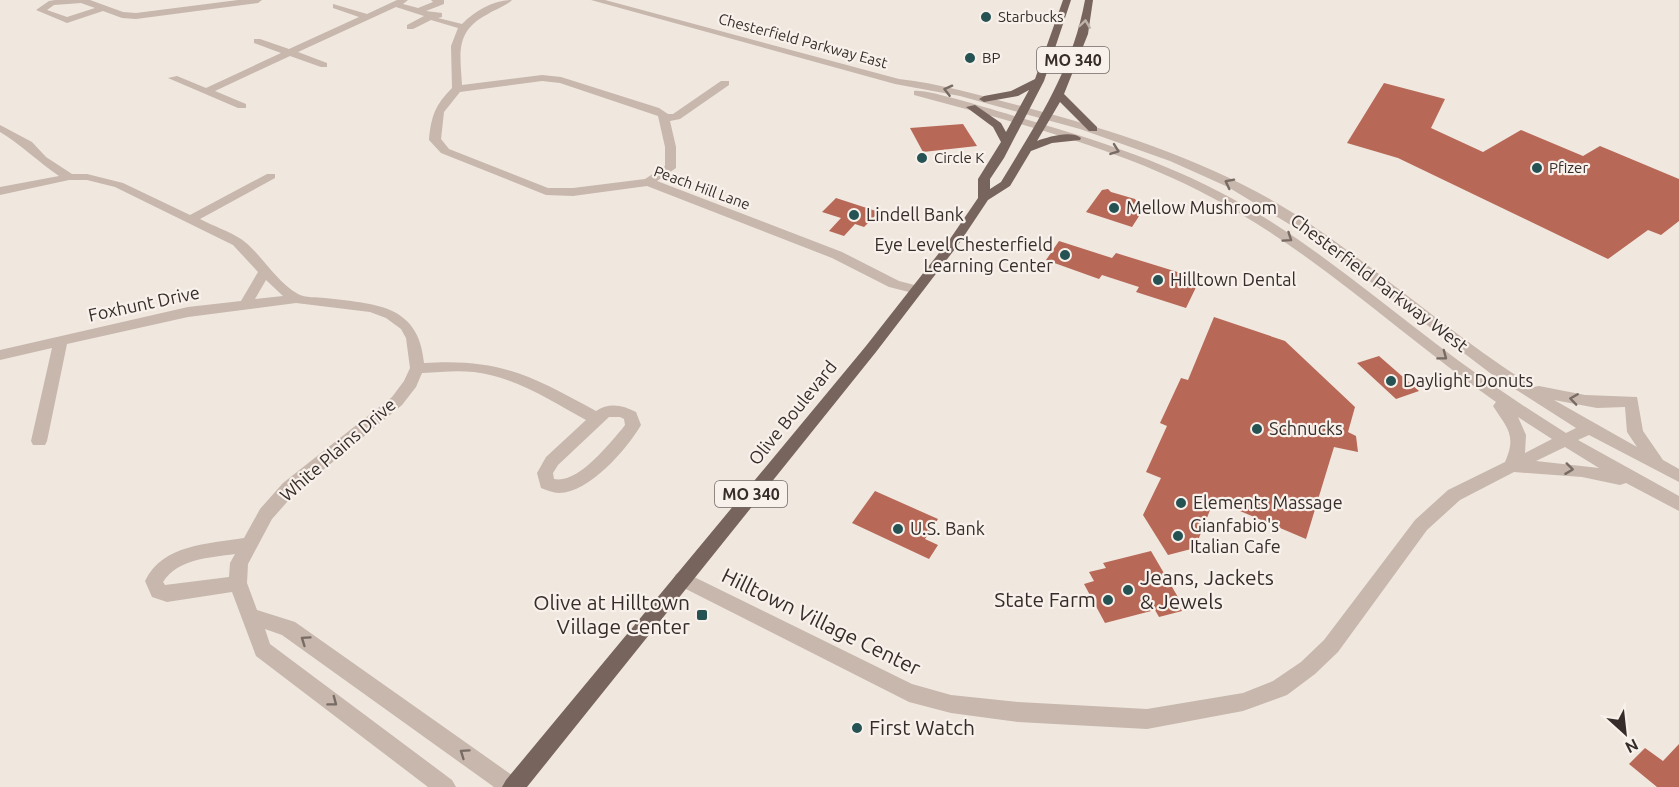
<svg xmlns="http://www.w3.org/2000/svg" width="1679" height="787" viewBox="0 0 1679 787" font-family="Ubuntu,sans-serif">
	<style>
		.building { fill: #b76856 }
		.lines { fill: none; stroke-linecap: round; stroke-linejoin: round }
		.minor { fill: #c7b7ac; fill-rule: evenodd }
		.major { fill: #76645d; fill-rule: evenodd }
		.oneway { stroke: #beb2ab }
		.oneway2 { stroke: #776b64 }
		.poi-dot { fill: #255252; stroke: #f8f1eb; stroke-width: 2 }
		.labels { text-anchor: middle; stroke-width: 4.5; stroke-linejoin: round; paint-order: stroke }
		.far-poi-label { font-size: 15px; fill: #362d2a; stroke: #f8f1eb; text-anchor: start }
		.far-street-label { font-size: 15px; fill: #362d2a; stroke: #f8f1eb }
		.shield { fill: #f8f1eb; stroke: #706864; stroke-width: 1.5 }
		.shield-label { font-size: 16px; font-weight: bold; fill: #362d2a }
		.poi-label { font-size: 18px; fill: #362d2a; stroke: #f8f1eb; text-anchor: start }
		.street-label { font-size: 18px; fill: #362d2a; stroke: #f8f1eb }
		.near-poi-label { font-size: 21px; fill: #362d2a; stroke: #f8f1eb; text-anchor: start }
		.near-street-label { font-size: 21px; fill: #362d2a; stroke: #f8f1eb }
	</style>
	<rect width="100%" height="100%" fill="#f0e7df"/>
	<g class="building">
		<path d="M1384 83 1445 99 1431 128 1483 152 1521 130 1583 156 1600 146 1679 179V221L1661 235 1648 230 1608 259 1398 158 1347 143Z"/>
		<path d="M963 124 977 146 923 152 910 128Z"/>
		<path d="M1108 189 1111 192 1135 199 1143 210 1132 227 1086 212 1102 190Z"/>
		<path d="M836 198 879 212 864 227 855 224 844 236 829 231 841 218 822 212Z"/>
		<path d="M1059 241 1112 258 1116 253 1200 279 1186 308 1136 292 1139 287 1102 275 1099 279 1046 260Z"/>
		<path d="M1214 317 1285 341 1355 407 1348 432 1356 436 1358 452 1334 447 1306 539 1214 500 1195 548 1168 555 1143 515 1161 478 1146 472 1167 426 1160 423 1181 378 1188 380Z"/>
		<path d="M1379 356 1419 391 1396 399 1357 363Z"/>
		<path d="M875 491 938 519 925 539 938 545 929 559 852 523Z"/>
		<path d="M1151 551 1182 604H1178L1182 611 1159 617 1155 610 1105 623 1084 584 1094 581 1089 572 1106 568 1103 563Z"/>
		<path d="M1679 744V787H1657L1629 764 1645 748 1663 761Z"/>
	</g>
	<g class="lines">
		<g class="minor">
			<path d="M55 0H90L123 12 136 13 238 0H262L258 3 136 19 122 18 103 11 67 23 36 10 49 1ZM81 3 95 8 67 17 47 10 54 5Z"/>
			<path d="M397 0H408L403 4 418 8 433 2 431 0H444V4L426 11 442 13V17L438 18 462 24C475 11 494 0 512 0 506 6 496 9 488 14 455 31 460 52 462 85L542 75 561 77 659 108 668 114H673L721 81H729V85L680 119 670 121 676 147V168L657 181 842 252 899 281 922 287 924 290 917 294 889 287 832 258 647 186 573 196 546 195 441 153 429 140C431 117 435 105 452 88L451 46 458 28 431 20 413 29H407V25L424 16 396 7 298 52 327 63V67H321L290 56 215 91 246 104V108H238L168 78 177 76 206 88 281 53 254 43V39H260L289 49 359 17 333 8V4L367 14ZM542 81 560 83 658 116 665 147V166L645 179 573 188H548L449 149 441 139 444 112 460 92Z"/>
			<path d="M591 0H605L899 79C943 84 986 97 1028 108 1122 133 1215 163 1298 216 1379 269 1451 335 1534 387L1539 386 1585 395 1637 397 1643 431 1663 460 1679 469V482L1589 435 1578 440 1679 496V511L1626 483 1620 485 1582 477 1514 472 1460 500 1427 530 1338 652 1315 674 1287 695 1243 711 1147 729 1018 722 951 713 909 702 676 584 673 579 676 574 682 571 688 574 912 684 951 695 1018 702 1147 709 1243 693 1273 681 1301 662 1324 640 1415 520 1448 490 1505 462C1517 435 1507 428 1493 406L1496 402C1409 341 1331 267 1239 213 1140 153 1025 125 914 95V91C928 89 993 110 1011 115 1092 138 1174 164 1247 207 1314 246 1373 296 1435 343 1477 375 1521 405 1566 433L1576 428 1490 373 1317 241 1228 187 1170 161 1080 129 960 96 895 84ZM1554 400 1597 408 1625 407 1627 432 1637 447ZM1518 417 1552 439 1525 453 1526 435ZM1565 447 1599 468 1536 461Z"/>
			<path d="M0 125 32 142 46 157 72 174H87L123 183 190 215 267 174H275V178L200 219C213 226 229 231 241 239 262 254 275 281 298 294 305 298 317 297 325 298 373 304 419 303 424 363 500 358 531 376 596 411 609 402 623 405 636 412L641 425C627 449 589 493 559 493 553 493 547 490 541 488L537 473 546 457 586 420C551 401 516 377 474 372 457 370 440 372 422 373L416 387 402 405 295 493 272 519 248 564 247 583 257 610 295 622 519 780 523 787H494L282 635 265 629 270 644 452 780 456 787H428L256 656 232 592 167 602 152 597 145 581C163 544 208 544 244 538L260 509 283 483 392 397 404 381 410 368 406 338 401 329 386 318 370 312 296 303 188 317 67 344 47 441 45 445H33L31 441 52 348 0 360V350L188 307 241 301 258 272 233 245 115 187 87 180H69L0 195V187L59 176C38 162 22 145 0 132ZM266 280 283 296 255 299ZM609 417H620L624 419 625 425 622 429C608 445 578 484 554 479L553 473 558 465ZM235 554 230 563 229 577 165 585 163 582C179 558 209 558 235 554Z"/>
		</g>
		<path class="major" d="M1063 0H1071L1044 81 1004 158 990 179V189L1001 182C1037 122 1072 71 1085 0H1093L1088 34 1064 94 1097 127V131H1089L1060 102 1037 141C1048 137 1071 130 1081 138L1080 140 1052 143 1031 151 1010 186 988 200 958 245 876 352 527 787H502L506 780 866 346 950 239 978 198V179L1001 142 993 127 966 107 975 105 1001 123 1006 132 1029 90 1018 96 984 102 979 99 984 96 1011 91 1035 79Z"/>
	</g>
	<defs><path id="oneway-chevron" d="M-2-3.5L2.5 0L-2 3.5" fill="none" stroke-width="1.6" stroke-linecap="round" stroke-linejoin="round" transform="scale(1.5)"/></defs>
	<use class="oneway" href="#oneway-chevron" transform="translate(1085 24) rotate(-82)"/>
	<g class="oneway2">
		<use href="#oneway-chevron" transform="translate(948 90) rotate(-166)"/>
		<use href="#oneway-chevron" transform="translate(1115 150) rotate(20)"/>
		<use href="#oneway-chevron" transform="translate(1229 183) rotate(-153)"/>
		<use href="#oneway-chevron" transform="translate(1288 238) rotate(34)"/>
		<use href="#oneway-chevron" transform="translate(1443 356) rotate(37)"/>
		<use href="#oneway-chevron" transform="translate(1574 399) rotate(-172)"/>
		<use href="#oneway-chevron" transform="translate(1569 469) rotate(7)"/>
		<use href="#oneway-chevron" transform="translate(305 640) rotate(-145)"/>
		<use href="#oneway-chevron" transform="translate(333 702) rotate(37)"/>
		<use href="#oneway-chevron" transform="translate(464 753) rotate(-145)"/>
	</g>
	<g class="poi-dot">
		<circle cx="986" cy="17" r="6"/>
		<circle cx="970" cy="58" r="6"/>
		<circle cx="922" cy="158" r="6"/>
		<circle cx="1537" cy="168" r="6"/>
		<circle cx="1114" cy="208" r="6"/>
		<circle cx="854" cy="215" r="6"/>
		<circle cx="1065" cy="255" r="6"/>
		<circle cx="1158" cy="280" r="6"/>
		<circle cx="1391" cy="381" r="6"/>
		<circle cx="1257" cy="429" r="6"/>
		<circle cx="1181" cy="503" r="6"/>
		<circle cx="898" cy="529" r="6"/>
		<circle cx="1178" cy="536" r="6"/>
		<circle cx="1128" cy="590" r="6"/>
		<circle cx="1108" cy="600" r="6"/>
		<rect x="696" y="609" width="12" height="12" rx="3"/>
		<circle cx="857" cy="728" r="6"/>
	</g>
	<g class="labels">
		<g class="far-poi-label">
			<text x="998" y="22">Starbucks</text>
			<text x="982" y="63">BP</text>
			<text x="934" y="163">Circle K</text>
			<text x="1549" y="173">Pfizer</text>
		</g>
		<g class="far-street-label">
			<text transform="translate(803 41) rotate(15)" y="5">Chesterfield Parkway East</text>
			<text transform="translate(702 188) rotate(20)" y="5">Peach Hill Lane</text>
		</g>
		<g class="shield">
			<rect x="1037" y="47" width="72" height="26" rx="4.5"/>
			<rect x="715" y="481" width="72" height="26" rx="4.5"/>
		</g>
		<g class="shield-label">
			<text x="1073" y="66">MO 340</text>
			<text x="751" y="500">MO 340</text>
		</g>
		<g class="poi-label">
			<text x="1126" y="214">Mellow Mushroom</text>
			<text x="866" y="221">Lindell Bank</text>
			<text x="1053" y="251" text-anchor="end">Eye Level Chesterfield<tspan x="1053" dy="21">Learning Center</tspan></text>
			<text x="1170" y="286">Hilltown Dental</text>
			<text x="1403" y="387">Daylight Donuts</text>
			<text x="1269" y="435">Schnucks</text>
			<text x="1193" y="509">Elements Massage</text>
			<text x="1190" y="532">Gianfabio's<tspan x="1190" dy="21">Italian Cafe</tspan></text>
			<text x="910" y="535">U.S. Bank</text>
		</g>
		<g class="street-label">
			<text transform="translate(1379 283) rotate(37)" y="6">Chesterfield Parkway West</text>
			<text transform="translate(144 304) rotate(-12)" y="6">Foxhunt Drive</text>
			<text transform="translate(793 413) rotate(-51)" y="6">Olive Boulevard</text>
			<text transform="translate(338 450) rotate(-41)" y="6">White Plains Drive</text>
		</g>
		<g class="near-poi-label">
			<text x="1140" y="585">Jeans, Jackets<tspan x="1140" dy="24">&amp; Jewels</tspan></text>
			<text x="1096" y="607" text-anchor="end">State Farm</text>
			<text x="690" y="610" text-anchor="end">Olive at Hilltown<tspan x="690" dy="24">Village Center</tspan></text>
			<text x="869" y="735">First Watch</text>
		</g>
		<g class="near-street-label">
			<text transform="translate(821 622) rotate(26)" y="7">Hilltown Village Center</text>
		</g>
	</g>
	<g transform="translate(1625 733) rotate(153)" stroke="#f8f1eb" stroke-width="4.5" paint-order="stroke">
	<path d="M0-4.5L10 22L0 15L-10 22Z" fill="#362d2a"/>
	<text y="-9" font-size="16" font-weight="bold" text-anchor="middle" fill="#362d2a">N</text>
	</g>
</svg>
